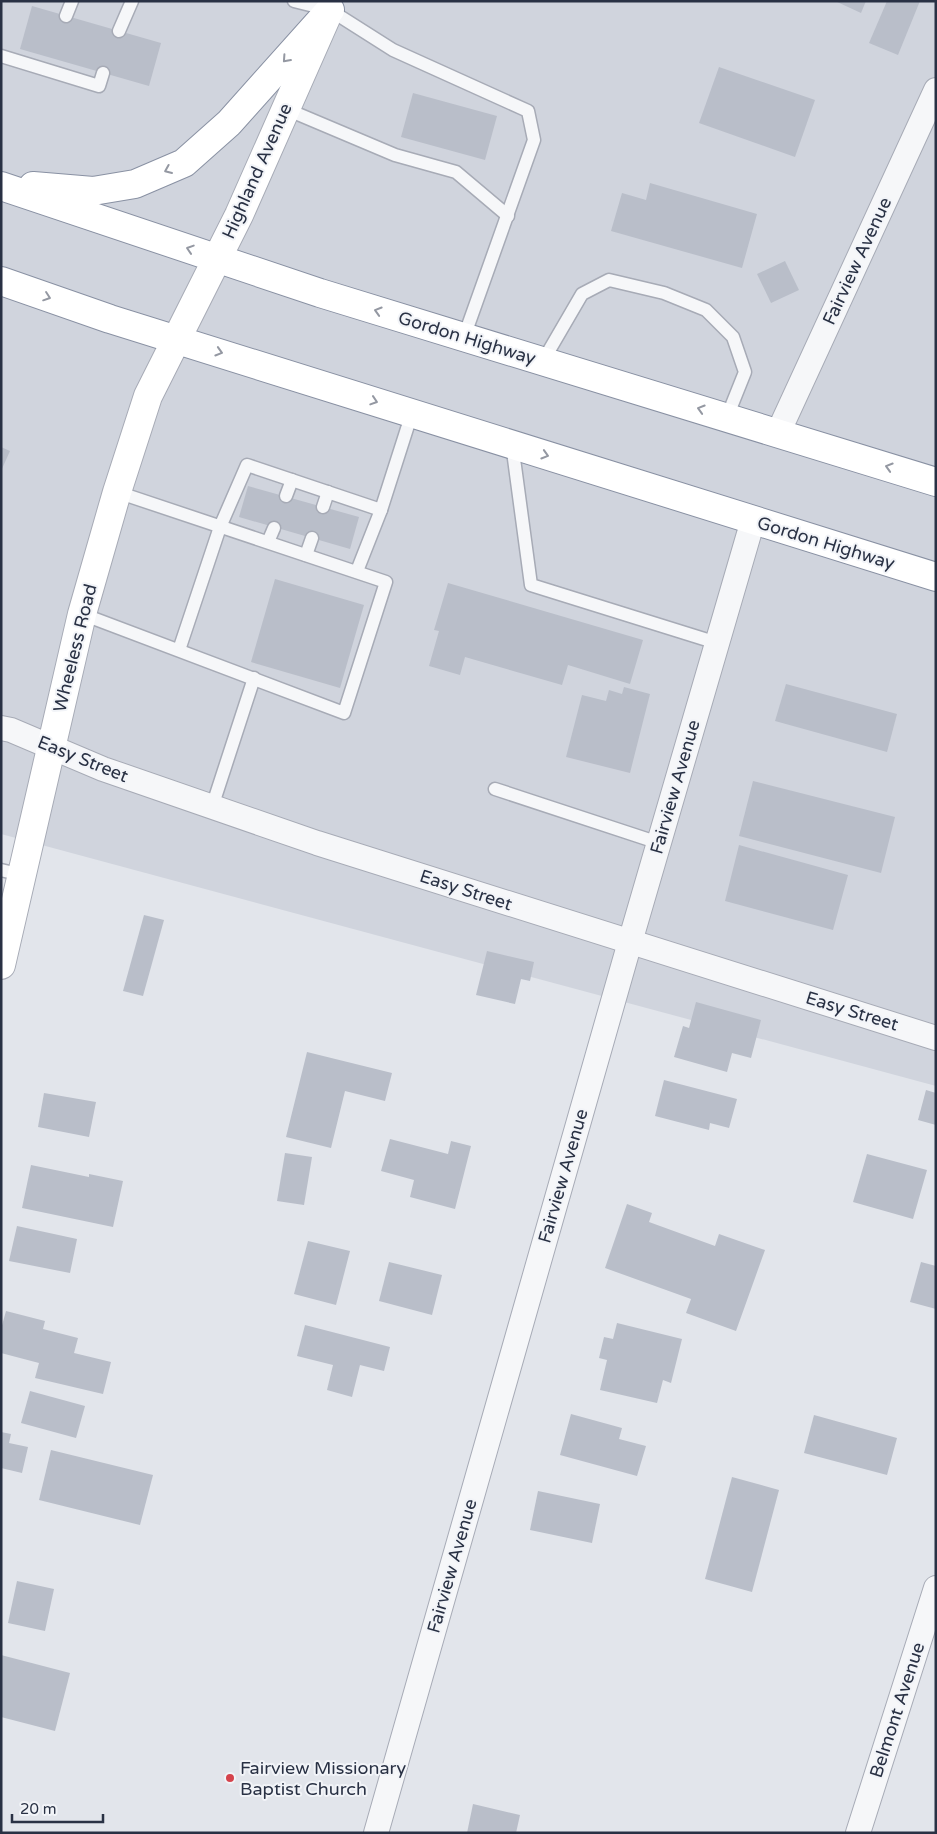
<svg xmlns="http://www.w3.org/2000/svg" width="937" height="1834" viewBox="0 0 937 1834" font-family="'Varela Round',sans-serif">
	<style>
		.built { fill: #d0d4dd }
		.building { fill: #b9bec9 }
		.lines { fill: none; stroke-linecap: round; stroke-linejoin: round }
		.service-casing { stroke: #a7abb6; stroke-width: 15 }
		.minor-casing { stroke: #a7abb6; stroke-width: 26 }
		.secondary-casing { stroke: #a7abb6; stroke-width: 30 }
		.trunk-casing { stroke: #8991a3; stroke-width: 30 }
		.service { stroke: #f6f7f9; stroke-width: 12 }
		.minor { stroke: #f6f7f9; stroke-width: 24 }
		.secondary { stroke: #fff; stroke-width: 28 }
		.trunk { stroke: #fff; stroke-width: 28 }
		.oneway { stroke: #9498a2 }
		.poi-dot { fill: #d5434c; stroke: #f2f4f8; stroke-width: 2 }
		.labels { text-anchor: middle; stroke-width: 4; stroke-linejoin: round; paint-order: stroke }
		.street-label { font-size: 18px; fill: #293144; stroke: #f2f4f8 }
		.poi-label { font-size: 18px; fill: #293144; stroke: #f2f4f8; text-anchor: start }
	</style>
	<rect width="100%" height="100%" fill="#e2e5eb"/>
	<path class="built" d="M1 1H936V1086L1 834Z"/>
	<g class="building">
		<path d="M835 1H866L861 13Z"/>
		<path d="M887 1H920L898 55 869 43Z"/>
		<path d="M32 6 161 43 149 86 20 49Z"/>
		<path d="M719 67 815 100 795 157 699 123Z"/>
		<path d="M413 93 497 116 485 160 401 137Z"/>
		<path d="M650 183 757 214 742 268 611 231 622 193 646 200Z"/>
		<path d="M785 261 799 290 771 303 757 274Z"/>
		<path d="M1 447 10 451 1 471Z"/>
		<path d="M248 486 359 517 350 549 239 517Z"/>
		<path d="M275 579 364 605 340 688 251 662Z"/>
		<path d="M448 583 643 640 630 684 568 665 562 685 465 657 460 675 429 666 439 631 434 630Z"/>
		<path d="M786 684 897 714 887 752 775 721Z"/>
		<path d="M624 687 650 694 630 773 566 757 582 695 606 701 609 690 622 694Z"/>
		<path d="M753 781 895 817 881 873 739 836Z"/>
		<path d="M739 845 848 875 833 930 725 901Z"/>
		<path d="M144 915 164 920 143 996 123 991Z"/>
		<path d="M487 951 534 962 530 981 521 979 515 1004 476 995Z"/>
		<path d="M696 1002 761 1020 751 1058 732 1053 727 1072 674 1057 683 1026 689 1028Z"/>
		<path d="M307 1052 392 1073 385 1101 345 1091 331 1148 286 1137Z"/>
		<path d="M664 1080 737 1099 729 1128 710 1123 709 1130 655 1116Z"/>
		<path d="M926 1090 936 1093V1125L918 1120Z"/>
		<path d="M44 1093 96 1102 89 1137 38 1127Z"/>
		<path d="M390 1139 448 1154 451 1141 471 1146 455 1209 410 1197 414 1180 381 1171Z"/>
		<path d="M285 1153 312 1157 304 1205 277 1201Z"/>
		<path d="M867 1154 927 1170 913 1219 853 1202Z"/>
		<path d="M31 1165 89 1177V1174L123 1181 113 1227 22 1208Z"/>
		<path d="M627 1204 652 1213 649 1222 715 1246 719 1234 765 1250 736 1331 686 1313 691 1299 605 1268Z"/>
		<path d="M17 1226 77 1239 70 1273 9 1261Z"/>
		<path d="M308 1241 350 1251 336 1305 294 1294Z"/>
		<path d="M389 1262 442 1275 432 1315 379 1301Z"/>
		<path d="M921 1262 936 1266V1309L910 1302Z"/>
		<path d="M6 1311 45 1321 43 1329 78 1338 74 1353 111 1362 103 1394 35 1378 39 1363 1 1353V1329Z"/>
		<path d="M617 1323 682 1339 671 1383 663 1380 657 1403 600 1390 607 1360 599 1358 604 1337 613 1339Z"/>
		<path d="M305 1325 390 1347 384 1371 360 1365 352 1397 327 1390 333 1365 297 1356Z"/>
		<path d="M30 1391 85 1406 76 1438 21 1423Z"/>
		<path d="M571 1414 622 1428 619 1439 646 1446 637 1476 560 1455Z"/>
		<path d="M814 1415 897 1438 887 1475 804 1453Z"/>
		<path d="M1 1432 11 1434 9 1443 28 1447 22 1473 1 1468Z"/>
		<path d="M51 1450 153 1475 140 1525 39 1500Z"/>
		<path d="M732 1477 779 1490 752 1592 705 1579Z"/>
		<path d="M538 1491 600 1504 592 1543 530 1530Z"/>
		<path d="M17 1581 54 1589 45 1631 8 1623Z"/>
		<path d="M1 1655 70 1673 55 1731 1 1717Z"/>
		<path d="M473 1804 520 1815 516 1833H467Z"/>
	</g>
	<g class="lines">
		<g class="service-casing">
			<g id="service">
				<path d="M294 1 330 10 393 50 528 111 534 140 464 337"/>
				<path d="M66 16 72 1"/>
				<path d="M119 31 132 1"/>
				<path d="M1 56 99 86 103 73"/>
				<path d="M286 109 395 155 456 172 508 216"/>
				<path d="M543 361 582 294 609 280 664 293 706 310 733 337 745 372 727 417"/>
				<path d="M512 444 531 585 717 643"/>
				<path d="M286 496 292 480"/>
				<path d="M323 507 328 492"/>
				<path d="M268 542 274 528"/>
				<path d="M306 555 312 538"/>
				<path d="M357 571 381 510 412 413"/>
				<path d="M82 614 344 713 386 582 117 492"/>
				<path d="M179 650 220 527 247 465 381 510"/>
				<path d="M495 789 659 843"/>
				<path d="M212 807 254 678"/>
				<path d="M1 870 22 875"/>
			</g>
		</g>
		<g class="minor-casing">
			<g id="minor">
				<path d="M778 433 936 90"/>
				<path d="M1 728 11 730 103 769 317 843 936 1038"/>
				<path d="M376 1833 630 942 753 520"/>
				<path d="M858 1833 936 1588"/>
			</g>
		</g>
		<g class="secondary-casing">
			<path id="secondary" d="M1 965 82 614 117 492 148 396 239 215 326 18"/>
		</g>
		<g class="trunk-casing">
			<g id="trunk">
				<path d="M1 186 320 293 936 482"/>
				<path d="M33 186 93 191 135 184 184 163 229 123 330 10"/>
				<path d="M1 281 110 319 936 577"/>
			</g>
		</g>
		<use href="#service" class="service"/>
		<use href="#minor" class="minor"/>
		<use href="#secondary" class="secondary"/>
		<use href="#trunk" class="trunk"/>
	</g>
	<defs><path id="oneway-chevron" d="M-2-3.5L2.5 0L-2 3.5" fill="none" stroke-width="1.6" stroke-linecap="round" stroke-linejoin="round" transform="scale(1.25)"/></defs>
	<g class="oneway">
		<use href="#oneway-chevron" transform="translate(286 59) rotate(132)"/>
		<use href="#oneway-chevron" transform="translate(168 170) rotate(157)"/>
		<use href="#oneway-chevron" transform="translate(190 249) rotate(-162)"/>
		<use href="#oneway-chevron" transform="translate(47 297) rotate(19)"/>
		<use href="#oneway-chevron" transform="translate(378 311) rotate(-163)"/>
		<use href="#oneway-chevron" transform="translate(219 352) rotate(17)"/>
		<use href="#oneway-chevron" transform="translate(374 401) rotate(18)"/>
		<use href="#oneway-chevron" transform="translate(701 409) rotate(-163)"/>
		<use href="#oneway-chevron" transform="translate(545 455) rotate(17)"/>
		<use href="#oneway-chevron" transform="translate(889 467) rotate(-163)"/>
	</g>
	<circle class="poi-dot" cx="230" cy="1778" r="5"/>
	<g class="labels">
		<g class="street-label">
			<text transform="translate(257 171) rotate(-66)" y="6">Highland Avenue</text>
			<text transform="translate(857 261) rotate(-65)" y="6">Fairview Avenue</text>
			<text transform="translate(467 338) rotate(17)" y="6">Gordon Highway</text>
			<text transform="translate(826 543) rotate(17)" y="6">Gordon Highway</text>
			<text transform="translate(75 648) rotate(-76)" y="6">Wheeless Road</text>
			<text transform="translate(83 759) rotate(22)" y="6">Easy Street</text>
			<text transform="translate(675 787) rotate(-74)" y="6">Fairview Avenue</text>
			<text transform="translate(466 890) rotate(18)" y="6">Easy Street</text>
			<text transform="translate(852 1011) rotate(17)" y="6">Easy Street</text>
			<text transform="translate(563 1176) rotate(-74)" y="6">Fairview Avenue</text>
			<text transform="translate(452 1566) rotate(-74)" y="6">Fairview Avenue</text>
			<text transform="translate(897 1710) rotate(-72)" y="6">Belmont Avenue</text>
		</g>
		<g class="poi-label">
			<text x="240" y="1774">Fairview Missionary<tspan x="240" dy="21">Baptist Church</tspan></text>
		</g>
	</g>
	<rect width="937" height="1834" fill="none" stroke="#293144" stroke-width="5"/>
	<path d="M12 1814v8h91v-8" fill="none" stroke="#293144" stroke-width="2.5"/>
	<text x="20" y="1814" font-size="15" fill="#293144" stroke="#f2f4f8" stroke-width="4" paint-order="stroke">20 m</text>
</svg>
